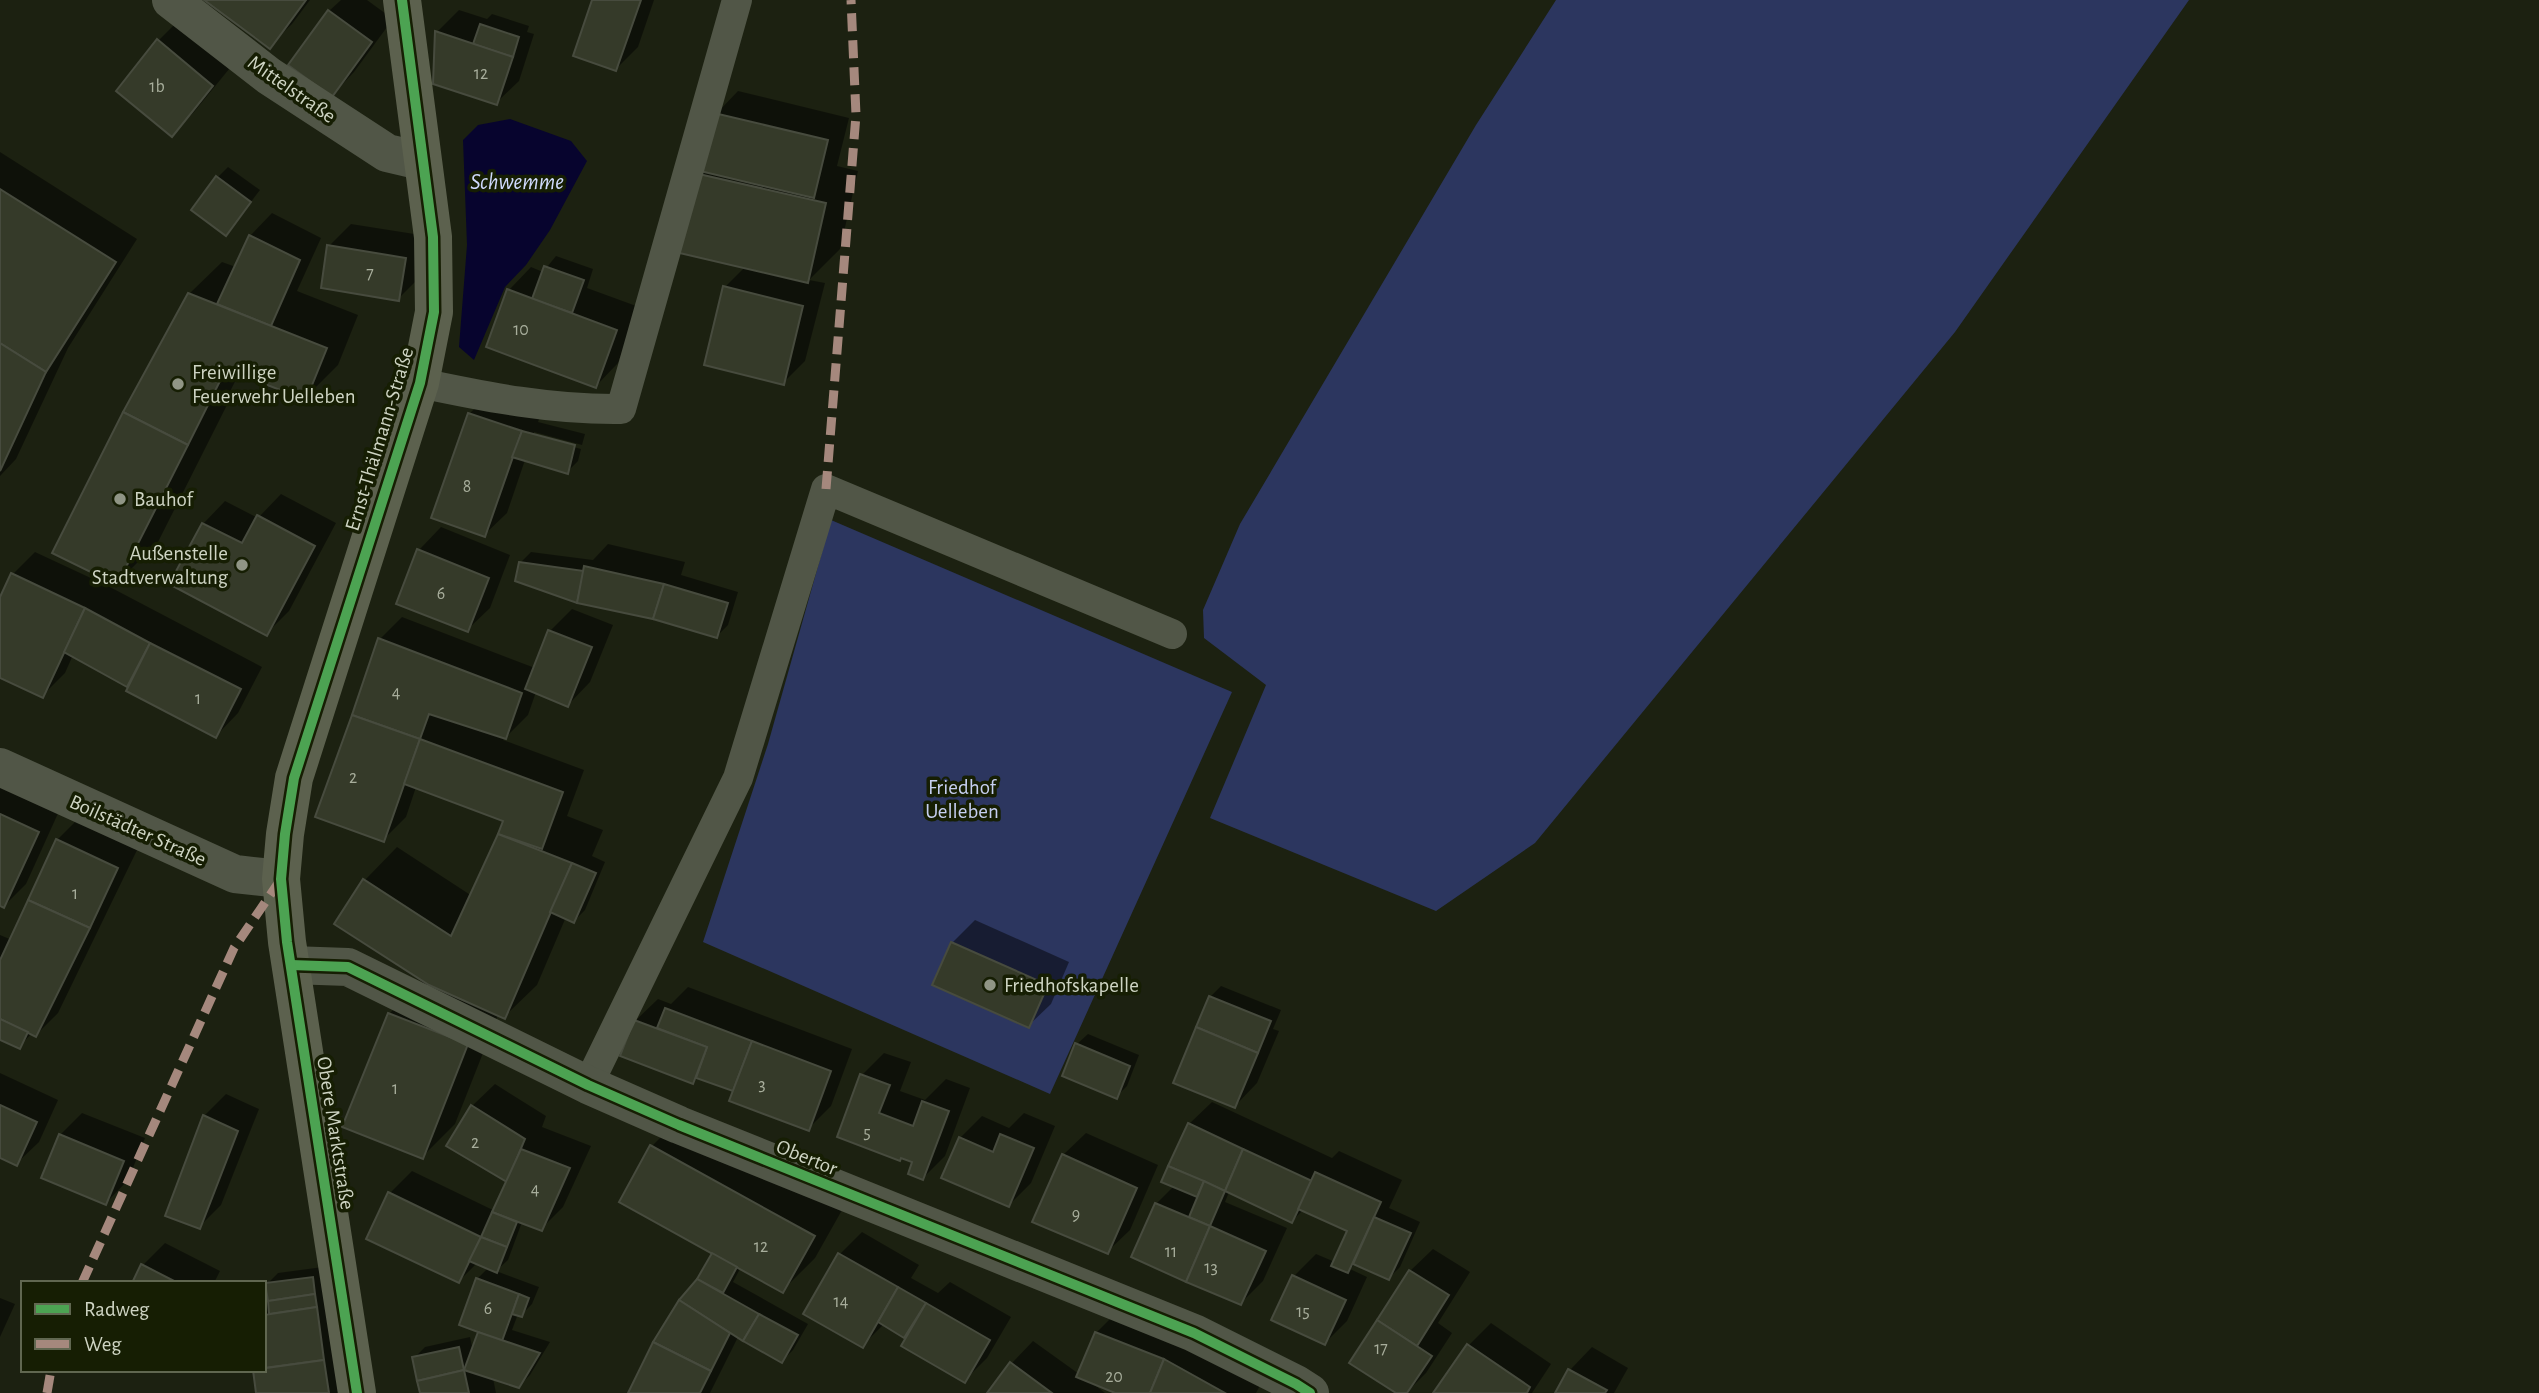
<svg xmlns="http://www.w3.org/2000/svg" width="2539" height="1393" viewBox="0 0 2539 1393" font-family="'Alegreya Sans',sans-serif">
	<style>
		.green { fill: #2c365f }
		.water { fill: #07042e }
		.shadow { fill: #0007 }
		.building { fill: #353a29; stroke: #474b3e; stroke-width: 2 }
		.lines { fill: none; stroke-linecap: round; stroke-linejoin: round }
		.lane { stroke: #515647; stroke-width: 30 }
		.street { stroke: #515647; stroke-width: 38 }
		.secondary { stroke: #5c614e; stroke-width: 38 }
		.quiet { stroke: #a5887d; stroke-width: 9; stroke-dasharray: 18 9; stroke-linecap: butt }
		.cycleway-casing { stroke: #161e03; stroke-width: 15 }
		.cycleway { stroke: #4ca352; stroke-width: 10 }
		.poi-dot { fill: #909585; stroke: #161e03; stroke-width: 2.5 }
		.labels { text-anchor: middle; stroke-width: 7; stroke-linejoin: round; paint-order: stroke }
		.number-label { font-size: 18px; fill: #a8ae9c }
		.street-label { font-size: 21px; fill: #ced4c3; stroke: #161e03 }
		.poi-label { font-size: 21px; fill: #ced4c3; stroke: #161e03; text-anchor: start }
		.park-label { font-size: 21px; fill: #c6cff1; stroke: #161e03 }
		.water-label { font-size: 23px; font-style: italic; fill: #cfd9fc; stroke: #161e03 }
	</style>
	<rect width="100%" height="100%" fill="#1c2111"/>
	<g class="green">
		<path d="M1556 0H2189L1955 332 1535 843 1436 911 1210 818 1266 685 1204 638 1203 610 1240 524 1476 125Z"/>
		<path d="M831 520 1232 692 1050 1094 703 942 768 744Z"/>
	</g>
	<path class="water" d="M510 119 571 141 587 161 550 230 526 265 505 287 474 360 459 347 467 245 463 140 478 125Z"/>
	<g class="shadow">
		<path d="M207 0H310L292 24 269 46Z"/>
		<path d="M341 0H367L393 19 354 72 332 95 329 11Z"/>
		<path d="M594 0H654L638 47 616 69Z"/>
		<path d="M459 10 487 19 492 14 529 26 527 32 534 34 519 81 496 103 437 32Z"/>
		<path d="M181 18 234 63 194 112 172 134 158 41Z"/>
		<path d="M738 91 849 118 837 166 858 171 840 249 809 280 825 283 805 361 783 383 725 287 745 267 673 250 716 114Z"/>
		<path d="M0 152 137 239 68 348 16 459 0 476Z"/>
		<path d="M228 167 260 190 226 234 217 178Z"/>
		<path d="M272 213 321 238 297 291 358 315 338 365 306 397 240 372 225 401 228 403 158 542 117 583 189 294 222 262 236 267 250 236Z"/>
		<path d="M351 224 427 236 421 276 398 299 329 246Z"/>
		<path d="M556 256 593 269 587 288 639 307 618 363 596 386 488 346 509 290 531 267 543 272Z"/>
		<path d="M492 392 543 409 538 422 585 434 582 445 534 432V436L581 449 578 461 567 472 525 460 507 513 484 535 469 414Z"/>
		<path d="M281 494 336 523 289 611 267 633 203 524 225 501 258 518Z"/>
		<path d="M441 527 510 555 490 608 467 630 419 550Z"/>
		<path d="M608 544 685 562 681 575 738 592 728 625 717 636 654 618 520 563 531 552 593 560Z"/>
		<path d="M35 552 108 586 262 667 238 713 216 736 73 655 65 673 42 696 0 676V601L13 574Z"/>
		<path d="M572 609 613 625 590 682 568 705 536 692 528 715 503 740 584 770 567 816 603 830 592 856 605 862 585 910 574 921 566 917 537 985 504 1017 498 1015 455 1124 422 1157 389 1014 423 980 336 924 365 880 397 847 472 896 505 820 416 787 406 817 383 840 380 639 402 617 535 668 550 631Z"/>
		<path d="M0 783 60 809 26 884 4 906 0 904Z"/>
		<path d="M80 817 139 846 58 1013 36 1035 32 1033 19 1047 0 1038V935L12 940 57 840Z"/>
		<path d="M975 920 1069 962 1051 1004 1028 1026 952 943Z"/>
		<path d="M1221 986 1281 1010 1273 1029 1279 1031 1257 1083 1235 1106 1210 997Z"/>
		<path d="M688 987 852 1049 831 1106 808 1129 735 1090 698 1077 693 1082 635 1021 658 999 671 1004Z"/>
		<path d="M1088 1034 1139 1055 1127 1086 1116 1097 1077 1044Z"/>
		<path d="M884 1053 911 1062 900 1091 925 1100 946 1079 970 1088 945 1156 923 1178 915 1161 839 1136 862 1075Z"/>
		<path d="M0 1073 58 1100 39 1142 16 1164 0 1156Z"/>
		<path d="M495 1084 546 1116 542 1127 591 1146 563 1207 541 1229 522 1222 508 1260 496 1271 539 1287 532 1304 521 1315 518 1314 512 1330 550 1342 530 1375 519 1386 493 1378 496 1393H422L414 1358 425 1347 470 1337 473 1351 480 1330 477 1279 489 1267 477 1263 459 1281 389 1194 412 1171 495 1211 509 1181 472 1106Z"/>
		<path d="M226 1094 259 1109 221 1205 199 1227 204 1116Z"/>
		<path d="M1212 1102 1332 1158 1339 1151 1402 1180 1389 1208 1420 1222 1400 1267 1389 1278 1356 1263 1350 1269 1367 1277 1347 1321 1325 1343 1294 1276 1316 1254 1335 1262 1349 1231 1303 1210 1292 1221 1229 1192 1225 1202 1287 1228 1263 1281 1241 1303 1156 1204 1174 1186 1189 1124Z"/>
		<path d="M82 1113 145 1138 128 1180 106 1203 60 1135Z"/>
		<path d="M1024 1113 1055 1126 1031 1183 1009 1205 960 1138 982 1116 1009 1128Z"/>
		<path d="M684 1114 846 1203 815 1258 783 1290 741 1267 733 1282 808 1324 793 1350 782 1361 739 1335 710 1393H630L680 1301 698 1280 714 1253 652 1146Z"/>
		<path d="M1086 1133 1158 1165 1130 1230 1107 1252 1063 1155Z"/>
		<path d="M862 1232 919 1265 911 1278 938 1293 950 1282 1011 1317 987 1358 964 1381 913 1326 904 1335 884 1324 863 1345 805 1313 840 1254Z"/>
		<path d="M165 1243 220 1271 214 1283H134L143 1265Z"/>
		<path d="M1433 1249 1470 1272 1438 1323 1452 1333 1426 1373 1406 1393H1400L1352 1362 1410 1271Z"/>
		<path d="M323 1267 353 1393H257L264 1370V1300L269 1296 267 1284 278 1273Z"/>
		<path d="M0 1298 15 1304 0 1337Z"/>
		<path d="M1119 1310 1263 1380 1256 1393H1119L1092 1383 1105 1393H990L1011 1364 1033 1341 1079 1374 1096 1333Z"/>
		<path d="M1491 1323 1551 1364 1532 1393H1436L1469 1345Z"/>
		<path d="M1592 1347 1628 1368 1614 1393H1557L1570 1370Z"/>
	</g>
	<g class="building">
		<path d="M204 0H306L270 49Z"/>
		<path d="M592 0H641L616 71 573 56Z"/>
		<path d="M328 10 372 42 332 97 288 65Z"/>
		<path d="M480 24 519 37 513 57 473 44Z"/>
		<path d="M435 31 513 57 497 105 433 84Z"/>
		<path d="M157 39 213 86 172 137 116 91Z"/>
		<path d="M714 113 828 140 814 198 700 171Z"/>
		<path d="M690 172 826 203 808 283 671 251Z"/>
		<path d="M216 176 251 202 226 236 191 210Z"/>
		<path d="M0 189 116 262 46 372 0 343Z"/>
		<path d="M249 235 300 260 271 326 217 304Z"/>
		<path d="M327 245 406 258 399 301 321 288Z"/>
		<path d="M544 266 584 280 572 313 532 299Z"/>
		<path d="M723 286 803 306 784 385 704 365Z"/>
		<path d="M507 289 617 330 596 388 486 347Z"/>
		<path d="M188 293 327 348 306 400 226 369 188 445 123 412Z"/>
		<path d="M0 343 46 372 0 471Z"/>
		<path d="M123 412 188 445 117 585 52 553Z"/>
		<path d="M468 413 522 431 485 537 431 518Z"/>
		<path d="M522 431 575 445 568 474 512 457Z"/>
		<path d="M257 515 315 546 267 636 169 584 202 523 242 543Z"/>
		<path d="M417 549 489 578 468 632 396 604Z"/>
		<path d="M519 562 584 571 577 603 515 581Z"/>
		<path d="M584 566 664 584 653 619 577 603Z"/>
		<path d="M11 573 85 608 43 698 0 678V597Z"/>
		<path d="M664 584 728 603 717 638 653 619Z"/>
		<path d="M85 608 150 643 127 687 64 652Z"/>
		<path d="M548 630 592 647 568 707 525 689Z"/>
		<path d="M378 638 522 693 506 739 429 714 420 739 352 715Z"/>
		<path d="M150 643 241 689 216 738 126 691Z"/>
		<path d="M352 715 420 739 384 842 315 817Z"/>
		<path d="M420 739 563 792 542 849 498 834 503 821 404 784Z"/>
		<path d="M0 814 39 832 4 908 0 906Z"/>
		<path d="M498 834 572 863 505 1019 429 985 334 924 363 879 451 936Z"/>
		<path d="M56 839 118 868 90 928 28 900Z"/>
		<path d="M572 863 596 873 574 923 550 912Z"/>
		<path d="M28 900 90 928 36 1037 0 1019V960Z"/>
		<path d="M951 942 1048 985 1029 1028 932 985Z"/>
		<path d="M1209 996 1271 1021 1258 1053 1196 1027Z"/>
		<path d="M665 1008 752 1041 733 1091 696 1078 707 1047 657 1028Z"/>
		<path d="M388 1013 468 1044 423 1159 342 1127Z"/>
		<path d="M0 1019 28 1032 20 1049 0 1040Z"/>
		<path d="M634 1020 707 1047 693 1084 620 1056Z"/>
		<path d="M1196 1027 1258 1053 1235 1108 1173 1083Z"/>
		<path d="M752 1041 831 1071 809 1131 729 1101Z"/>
		<path d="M1075 1043 1130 1066 1117 1099 1062 1076Z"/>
		<path d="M860 1074 890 1085 879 1113 913 1126 922 1101 949 1111 923 1180 908 1174 912 1162 901 1158 900 1161 837 1137Z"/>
		<path d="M0 1105 37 1122 17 1166 0 1158Z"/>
		<path d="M471 1105 525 1139 507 1182 446 1146Z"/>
		<path d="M203 1115 238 1131 200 1229 165 1216Z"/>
		<path d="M1188 1123 1243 1149 1225 1191 1168 1166Z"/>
		<path d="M59 1134 124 1161 106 1205 41 1178Z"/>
		<path d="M1000 1134 1034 1148 1009 1207 941 1178 959 1137 993 1152Z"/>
		<path d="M650 1145 815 1236 783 1293 619 1202Z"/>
		<path d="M521 1149 570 1168 542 1231 492 1212Z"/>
		<path d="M1243 1149 1312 1181 1292 1223 1225 1191Z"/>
		<path d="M1062 1154 1137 1188 1108 1254 1032 1222Z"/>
		<path d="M1168 1166 1204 1181 1197 1197 1161 1182Z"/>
		<path d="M1315 1172 1381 1202 1348 1273 1331 1266 1347 1231 1298 1209Z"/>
		<path d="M1204 1181 1225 1191 1210 1226 1189 1217Z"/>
		<path d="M388 1192 481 1237 459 1283 366 1239Z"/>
		<path d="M1155 1203 1210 1226 1186 1282 1131 1257Z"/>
		<path d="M492 1212 517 1222 507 1247 481 1237Z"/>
		<path d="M1374 1217 1411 1233 1389 1280 1353 1264Z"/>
		<path d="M1210 1226 1266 1251 1241 1305 1186 1282Z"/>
		<path d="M481 1237 507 1247 497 1273 469 1261Z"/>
		<path d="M712 1253 737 1267 723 1293 697 1279Z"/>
		<path d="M838 1253 898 1287 863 1348 803 1314Z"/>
		<path d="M141 1264 178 1283H132Z"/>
		<path d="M1409 1270 1449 1295 1417 1346 1377 1320Z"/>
		<path d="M1292 1275 1346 1300 1325 1345 1271 1320Z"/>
		<path d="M313 1277 315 1294 268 1301 265 1283Z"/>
		<path d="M476 1278 519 1294 502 1341 459 1325Z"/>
		<path d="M697 1279 759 1314 743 1341 679 1300Z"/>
		<path d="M898 1287 926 1303 904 1338 878 1322Z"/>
		<path d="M315 1294 317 1307 269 1314 268 1301Z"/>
		<path d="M519 1294 529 1298 522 1317 512 1314Z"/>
		<path d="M679 1300 730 1333 711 1371 653 1342Z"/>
		<path d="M926 1303 990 1340 965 1383 901 1346Z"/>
		<path d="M317 1307 324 1360 264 1368V1315Z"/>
		<path d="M759 1314 798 1335 782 1363 743 1341Z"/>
		<path d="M1377 1320 1432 1356 1407 1393H1396L1349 1363Z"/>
		<path d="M478 1332 540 1353 519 1388 464 1370Z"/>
		<path d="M1095 1332 1164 1359 1150 1393H1115L1076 1377Z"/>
		<path d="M653 1342 711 1371 700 1393H628Z"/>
		<path d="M1467 1344 1530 1387 1527 1393H1433Z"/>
		<path d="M459 1347 464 1370 417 1381 412 1357Z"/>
		<path d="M1164 1359 1225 1393H1150Z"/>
		<path d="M324 1360 329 1393H256L253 1370Z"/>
		<path d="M1010 1362 1052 1393H987Z"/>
		<path d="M1568 1369 1607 1390 1605 1393H1555Z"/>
		<path d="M464 1370 469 1393H420L417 1381Z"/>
	</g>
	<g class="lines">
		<g class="lane">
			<path d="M420 383C486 397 553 410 621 409L737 0"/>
			<path d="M588 1085 738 778 826 489 1172 634"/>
		</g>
		<g class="street">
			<path d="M171 0 269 76 387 153 421 161"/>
			<path d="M0 767 235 874 281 879"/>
			<path d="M291 965 348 967 588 1085 679 1125 1194 1333 1296 1384 1310 1393"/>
		</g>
		<path class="secondary" d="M357 1393 287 942 281 879 285 834 294 778 420 383 434 312 433 237 402 0"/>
		<g class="quiet">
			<path d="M826 489 856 115 851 0"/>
			<path d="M82 1283 234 948 281 879"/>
			<path d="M47 1393 51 1370"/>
		</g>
		<g class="cycleway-casing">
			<g id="cycleway">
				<path d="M291 965 348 967 588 1085 679 1125 1194 1333 1296 1384 1310 1393"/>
				<path d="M357 1393 287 942 281 879 285 834 294 778 420 383 434 312 433 237 402 0"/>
			</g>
		</g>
		<use href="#cycleway" class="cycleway"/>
	</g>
	<g class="poi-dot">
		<circle cx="178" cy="384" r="7"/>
		<circle cx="120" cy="499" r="7"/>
		<circle cx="242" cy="565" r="7"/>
		<circle cx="990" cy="985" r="7"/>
	</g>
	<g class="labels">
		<g class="number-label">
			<text x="481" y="79">12</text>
			<text x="157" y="92">1b</text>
			<text x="370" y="279">7</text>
			<text x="521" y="335">10</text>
			<text x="467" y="492">8</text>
			<text x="441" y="599">6</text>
			<text x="396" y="698">4</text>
			<text x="198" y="704">1</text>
			<text x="353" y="783">2</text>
			<text x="75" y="899">1</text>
			<text x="762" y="1090">3</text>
			<text x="395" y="1094">1</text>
			<text x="867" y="1138">5</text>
			<text x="475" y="1148">2</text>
			<text x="535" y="1195">4</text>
			<text x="1076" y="1220">9</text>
			<text x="761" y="1252">12</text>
			<text x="1171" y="1257">11</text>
			<text x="1211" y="1273">13</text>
			<text x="841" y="1307">14</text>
			<text x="488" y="1314">6</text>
			<text x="1303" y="1317">15</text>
			<text x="1381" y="1354">17</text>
			<text x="1114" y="1382">20</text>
		</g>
		<g class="street-label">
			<text transform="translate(292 89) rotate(35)" y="7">Mittelstraße</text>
			<text transform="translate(379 439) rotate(-73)" y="7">Ernst-Thälmann-Straße</text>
			<text transform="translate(138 830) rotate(24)" y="7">Boilstädter Straße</text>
			<text transform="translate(336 1133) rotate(81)" y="7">Obere Marktstraße</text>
			<text transform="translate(807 1157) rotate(22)" y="7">Obertor</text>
		</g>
		<g class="poi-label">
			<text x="192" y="379">Freiwillige<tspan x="192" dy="24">Feuerwehr Uelleben</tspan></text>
			<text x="134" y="506">Bauhof</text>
			<text x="228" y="560" text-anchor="end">Außenstelle<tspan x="228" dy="24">Stadtverwaltung</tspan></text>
			<text x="1004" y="992">Friedhofskapelle</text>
		</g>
		<g class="park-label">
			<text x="962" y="794">Friedhof<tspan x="962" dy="24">Uelleben</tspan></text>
		</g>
		<g class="water-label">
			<text x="517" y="189">Schwemme</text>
		</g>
	</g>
	<rect x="21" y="1281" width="245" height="91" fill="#161e03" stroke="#606750" stroke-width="2"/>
	<rect x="35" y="1304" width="35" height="10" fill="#4ca352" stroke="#606750" stroke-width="2"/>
	<text x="84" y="1316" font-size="21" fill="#ced4c3">Radweg</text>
	<rect x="35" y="1339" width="35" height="10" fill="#a5887d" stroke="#606750" stroke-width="2"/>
	<text x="84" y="1351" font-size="21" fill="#ced4c3">Weg</text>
</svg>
